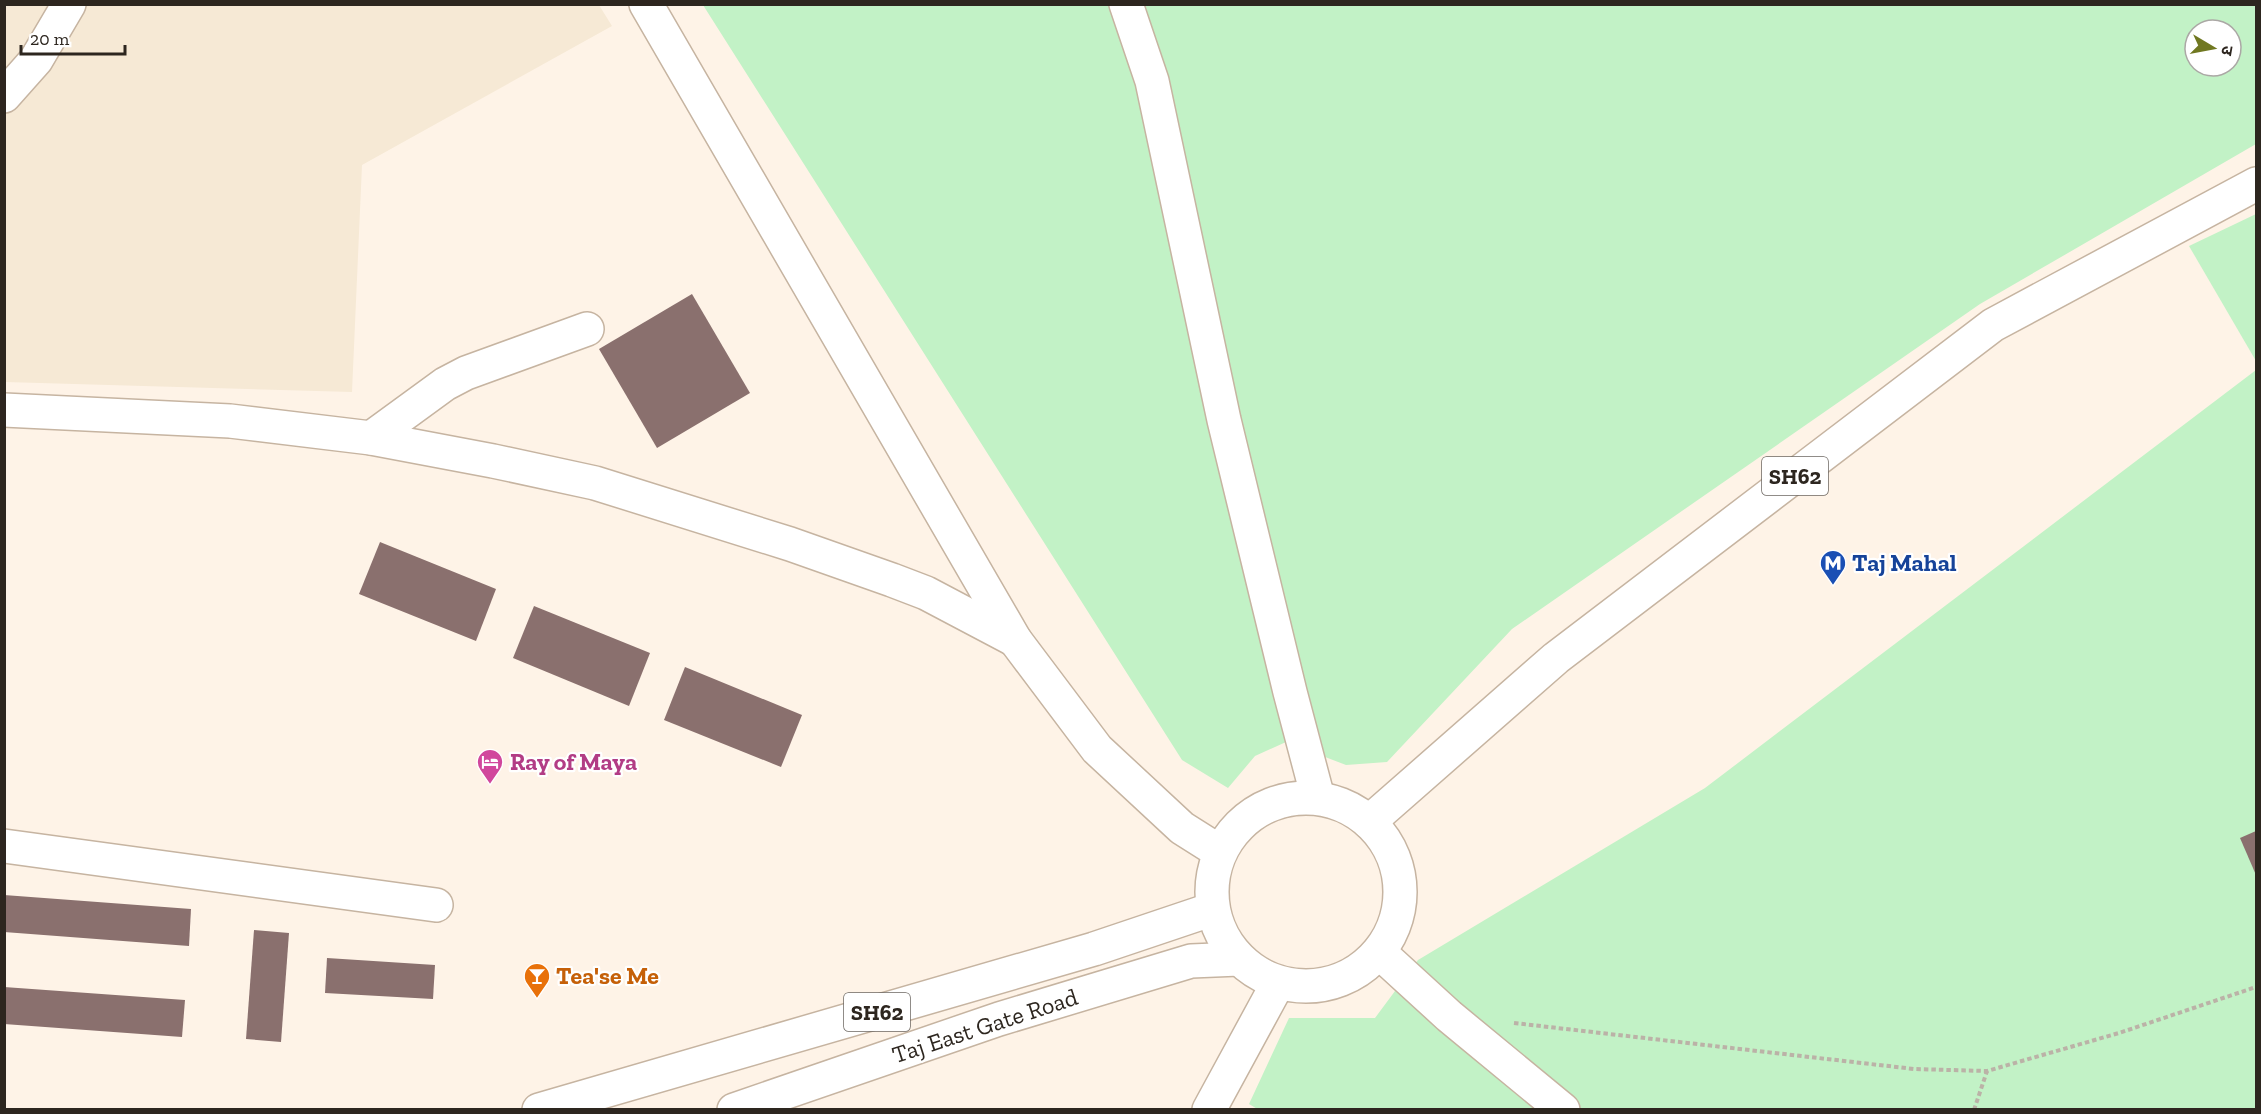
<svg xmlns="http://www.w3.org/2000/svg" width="2261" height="1114" viewBox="0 0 2261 1114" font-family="'Zilla Slab','Noto Sans Devanagari',serif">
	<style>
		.industrial { fill: #f6e9d5 }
		.green { fill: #c2f2c6; fill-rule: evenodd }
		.building { fill: #8a706e }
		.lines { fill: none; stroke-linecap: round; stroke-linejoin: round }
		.minor-casing { stroke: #c6b4a1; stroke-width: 36 }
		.major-casing { stroke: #c6b4a1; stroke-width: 36 }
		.path { stroke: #bbb2a7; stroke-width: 4; stroke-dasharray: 4.5 3; stroke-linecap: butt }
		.minor { stroke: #fff; stroke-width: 33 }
		.major { stroke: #fff; stroke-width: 33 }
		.labels { text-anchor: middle; stroke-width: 4.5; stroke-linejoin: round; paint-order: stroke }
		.shield { fill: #fff; stroke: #6c6762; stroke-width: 1.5 }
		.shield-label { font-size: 22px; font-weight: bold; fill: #2d261f }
		.transit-label { font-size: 24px; font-weight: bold; fill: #164399; stroke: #fff; text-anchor: start }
		.hotel-label { font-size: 24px; font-weight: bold; fill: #b23c85; stroke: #fff; text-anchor: start }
		.food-label { font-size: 24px; font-weight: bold; fill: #c56008; stroke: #fff; text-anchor: start }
		.street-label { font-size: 24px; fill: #2d261f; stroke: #fff }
	</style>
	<rect width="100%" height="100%" fill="#fef3e7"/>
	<path class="industrial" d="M5 5H599L612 26 362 165 352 392 5 382Z"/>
	<g class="green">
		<path d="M703 5H2256V144L1980 304 1512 629 1387 762 1346 765 1286 742 1255 756 1228 788 1182 760ZM2195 30H2231V66H2195Z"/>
		<path d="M2256 214V361L2189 246Z"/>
		<path d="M2256 370V1109L1259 1110 1249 1104 1289 1018H1375L1418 960 1705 788Z"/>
	</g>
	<g class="building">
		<path d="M692 294 750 393 657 448 599 349Z"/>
		<path d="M380 542 496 589 476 641 359 594Z"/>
		<path d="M534 606 650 653 629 706 513 658Z"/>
		<path d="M685 667 802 715 781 767 664 720Z"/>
		<path d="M2256 831V875L2240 838Z"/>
		<path d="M4 895 191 909 189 946 4 932Z"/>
		<path d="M254 930 289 933 281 1042 246 1039Z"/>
		<path d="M327 958 435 965 433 999 325 993Z"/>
		<path d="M4 987 185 1000 182 1037 4 1024Z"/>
	</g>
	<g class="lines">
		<g class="minor-casing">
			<g id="minor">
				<path d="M646 4 1015 640 1097 749 1182 828 1220 852"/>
				<path d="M1126 4 1152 81 1224 420 1290 692 1318 798"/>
				<path d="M4 96 36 60 69 4"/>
				<path d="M4 410 230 421 371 438 493 461 595 483 790 544 892 580 926 593 1015 640"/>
				<path d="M371 438 445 384 466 373 587 329"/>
				<path d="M4 846 436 905"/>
				<path d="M1379 952 1449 1016 1563 1110"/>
				<path d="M1209 1110 1278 983"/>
			</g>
		</g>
		<g class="major-casing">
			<g id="major">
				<circle cx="1306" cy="892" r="94"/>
				<path d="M1369 822 1556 658 1993 325 2256 184"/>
				<path d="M539 1110 1094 949 1213 909"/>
				<path d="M734 1110 999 1019 1191 961 1239 959"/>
			</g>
		</g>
		<g class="path">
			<path d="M1514 1023 1914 1069 1987 1071 2119 1033 2256 987"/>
			<path d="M1974 1110 1987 1071"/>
		</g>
		<use href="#minor" class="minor"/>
		<use href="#major" class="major"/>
	</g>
	<defs>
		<g id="metro-pin" transform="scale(1.35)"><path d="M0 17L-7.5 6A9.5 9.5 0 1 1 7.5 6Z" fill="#1a4fb4" stroke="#fff"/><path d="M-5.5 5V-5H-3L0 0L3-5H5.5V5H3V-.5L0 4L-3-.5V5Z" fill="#fff"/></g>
		<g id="hotel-pin" transform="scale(1.35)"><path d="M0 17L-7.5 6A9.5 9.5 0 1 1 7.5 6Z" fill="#d1479c" stroke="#fff"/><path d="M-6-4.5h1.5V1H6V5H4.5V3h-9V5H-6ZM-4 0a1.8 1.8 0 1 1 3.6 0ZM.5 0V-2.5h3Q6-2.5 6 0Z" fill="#fff"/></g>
		<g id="bar-pin" transform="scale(1.35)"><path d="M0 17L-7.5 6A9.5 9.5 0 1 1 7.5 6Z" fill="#e8710a" stroke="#fff"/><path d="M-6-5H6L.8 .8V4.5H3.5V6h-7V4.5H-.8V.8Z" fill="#fff"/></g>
	</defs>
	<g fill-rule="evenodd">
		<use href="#metro-pin" x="1833" y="563"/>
		<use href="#hotel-pin" x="490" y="762"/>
		<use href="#bar-pin" x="537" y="976"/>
	</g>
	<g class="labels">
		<g class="shield">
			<rect x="1762" y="457" width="66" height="38" rx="4.5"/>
			<rect x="844" y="993" width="66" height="38" rx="4.5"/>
		</g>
		<g class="shield-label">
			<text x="1795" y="484">SH62</text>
			<text x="877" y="1020">SH62</text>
		</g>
		<g class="transit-label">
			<text x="1852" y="571">Taj Mahal</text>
		</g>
		<g class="hotel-label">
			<text x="510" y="770">Ray of Maya</text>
		</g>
		<g class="food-label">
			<text x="556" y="984">Tea'se Me</text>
		</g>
		<g class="street-label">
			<text transform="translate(985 1026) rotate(-18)" y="8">Taj East Gate Road</text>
		</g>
	</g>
	<rect width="2261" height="1114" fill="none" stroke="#2d261f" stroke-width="12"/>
	<g transform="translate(2213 48) rotate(100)"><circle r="28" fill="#ffffff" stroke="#aba8a5" stroke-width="1.5"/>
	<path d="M0-4.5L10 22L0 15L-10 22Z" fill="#707821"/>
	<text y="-9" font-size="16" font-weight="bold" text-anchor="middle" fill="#2d261f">उ</text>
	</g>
	<path d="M21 45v9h104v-9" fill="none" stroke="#2d261f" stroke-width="3"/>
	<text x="30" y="45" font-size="18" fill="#2d261f" stroke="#ffffff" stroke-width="4.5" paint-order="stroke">20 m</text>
</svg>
